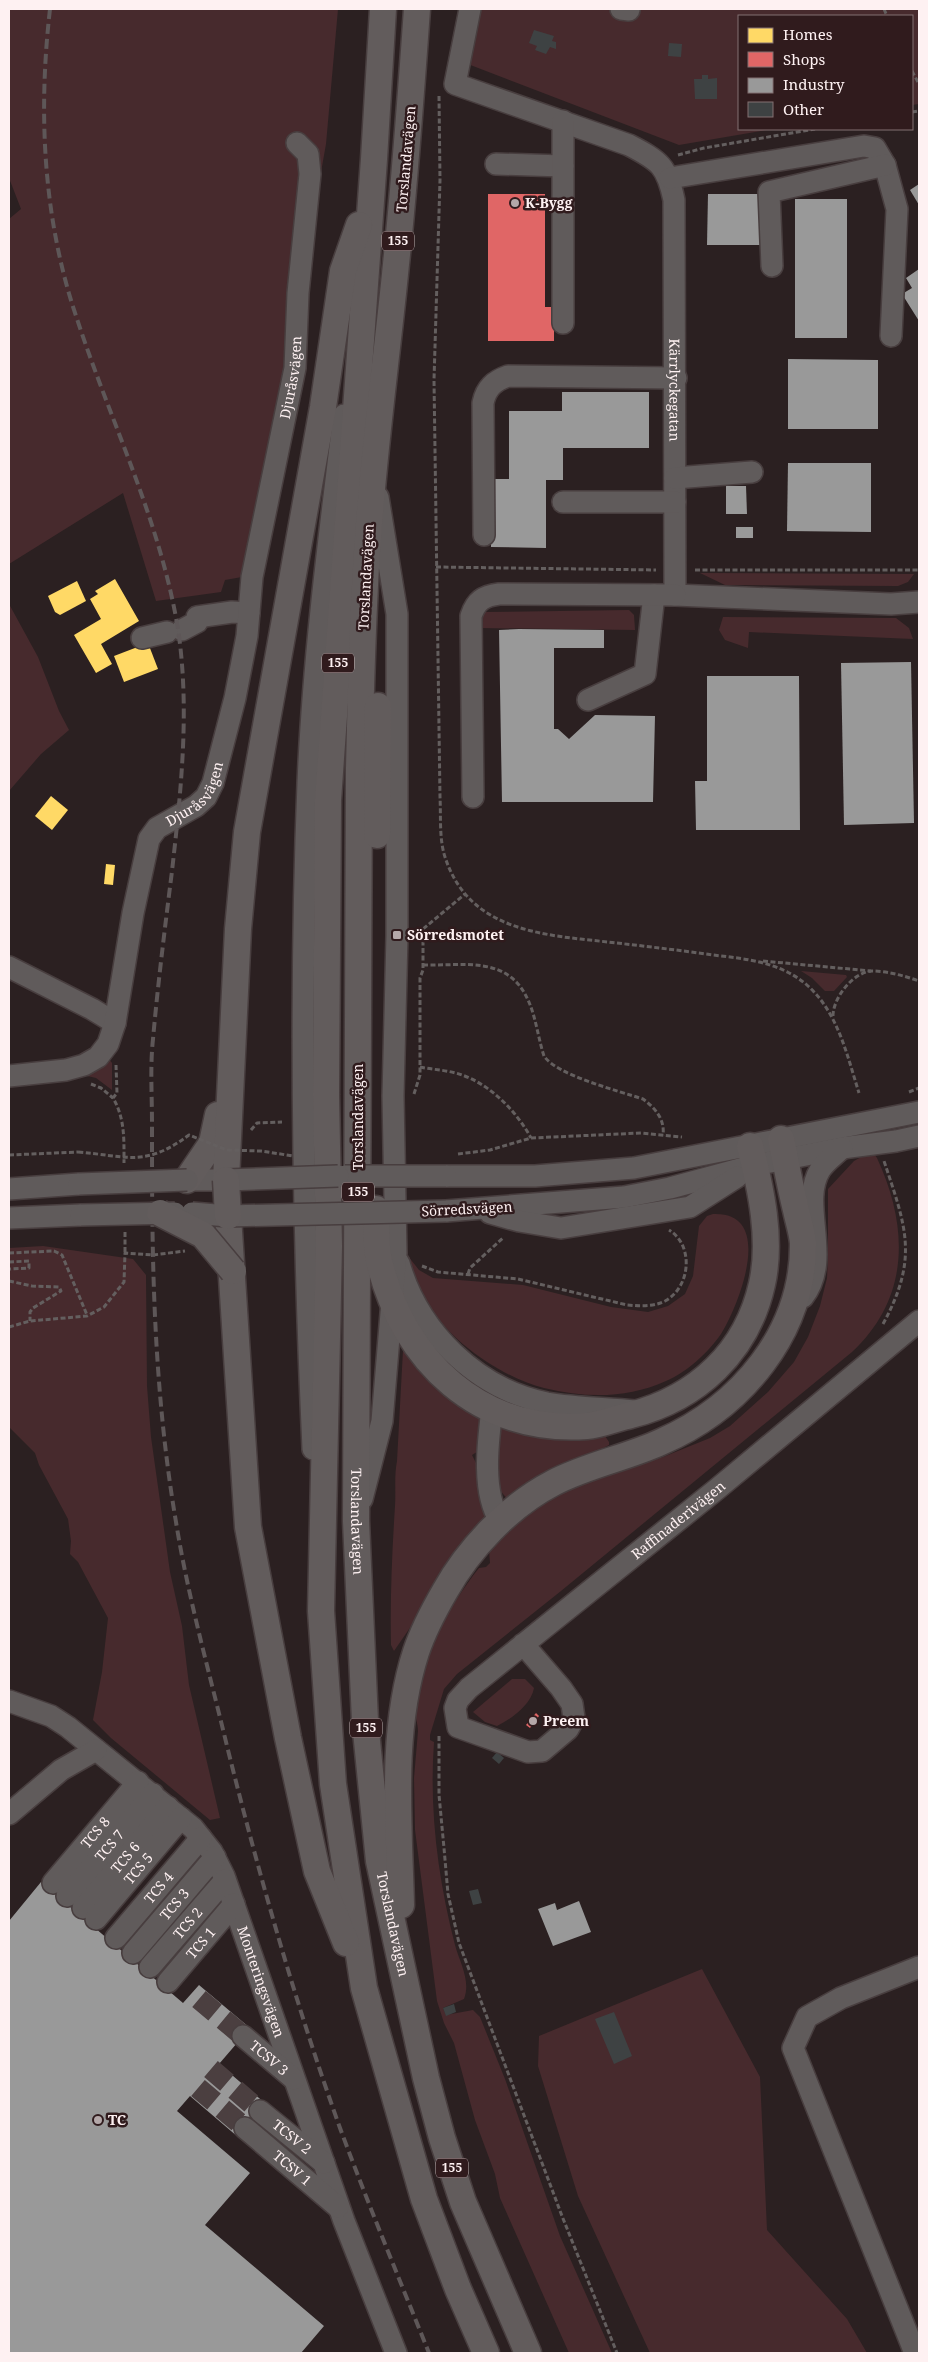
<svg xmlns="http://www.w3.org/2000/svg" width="928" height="2362" font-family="'Noto Serif',serif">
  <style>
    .green { fill: #472a2d }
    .homes { fill: #ffd966 }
    .shops { fill: #e06666 }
    .industry { fill: #999 }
    .building { fill: #3e4243 }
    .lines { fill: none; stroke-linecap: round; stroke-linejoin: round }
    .minor-tunnel { stroke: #4b3f40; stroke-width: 21; stroke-dasharray: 21 11; stroke-linecap: butt }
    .minor-casing { stroke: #483e3f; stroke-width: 24 }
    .major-casing { stroke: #483e3f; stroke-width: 29 }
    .path { stroke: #645f5f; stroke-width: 3; stroke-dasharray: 5 2.5; stroke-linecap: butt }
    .minor { stroke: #605b5b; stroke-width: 21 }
    .major { stroke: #625c5c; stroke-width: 26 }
    .rail { stroke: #5e5758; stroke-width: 4; stroke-dasharray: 10 5; stroke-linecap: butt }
    .minor-bridge-casing { stroke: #483e3f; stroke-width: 24; stroke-linecap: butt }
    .major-bridge-casing { stroke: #483e3f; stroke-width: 29; stroke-linecap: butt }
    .path-bridge { stroke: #645f5f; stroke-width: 3; stroke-dasharray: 5 2.5; stroke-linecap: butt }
    .minor-bridge { stroke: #605b5b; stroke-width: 21 }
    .major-bridge { stroke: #625c5c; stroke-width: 26 }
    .poi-dot { fill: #b4a8a9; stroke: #301b1d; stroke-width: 2 }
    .labels { text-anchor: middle; stroke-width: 5; stroke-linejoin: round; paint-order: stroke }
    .shield { fill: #301b1d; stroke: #c0b1b2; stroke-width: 1 }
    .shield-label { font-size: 12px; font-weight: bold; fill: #fef1f2 }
    .street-label { font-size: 14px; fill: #fef1f2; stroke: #301b1d }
    .poi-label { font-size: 14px; font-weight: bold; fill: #fef1f2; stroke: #301b1d; text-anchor: start }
  </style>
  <rect width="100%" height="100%" fill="#2b2021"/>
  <g class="green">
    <path d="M10,9H338L326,144L318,189L303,360L264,573L225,580L221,592L156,601L123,493L9,564V219L21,209L9,178Z"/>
    <path d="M476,9H919V104L912,105V16H739V129H772L679,145L460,61Z"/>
    <path d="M700,573L914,574L908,582L898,586L725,585Z"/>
    <path d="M9,604L38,657L59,711L69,730L41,754L9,791Z"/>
    <path d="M629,610L634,615L635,630L480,628L483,612Z"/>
    <path d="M723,617L896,618L909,628L913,639L749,632L748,648L725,640L719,630Z"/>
    <path d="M801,971L846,975L847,977L834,991H825L812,978Z"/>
    <path d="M109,1059L112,1063V1090L96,1078L83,1075Z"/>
    <path d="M868,1153L874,1154L877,1158C909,1227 910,1298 852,1352L561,1591L457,1674L444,1689L430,1735V1740L434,1742C429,1810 438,1879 455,1945C460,1963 471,1981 464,1999L443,2008L446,2015L473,2010L480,2017L505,2079L560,2236L612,2353H569L500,2198L495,2174L475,2120L454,2043L444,2023L437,2001L415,1830L414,1778L418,1731C418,1723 414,1714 415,1708C422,1657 447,1608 479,1568L486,1567L490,1563L489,1549L536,1507L568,1489L663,1457L710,1438L730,1426L768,1392L794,1362L808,1337L820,1306L827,1278L828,1257V1189L854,1161Z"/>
    <path d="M713,1214C777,1211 738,1307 721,1334C708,1353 687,1372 666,1381C626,1399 586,1398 544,1388C503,1378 451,1342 429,1306C420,1292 415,1276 408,1261V1256L419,1270L433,1278L523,1285L611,1307L648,1312L668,1306L685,1294L693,1276L699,1226L707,1216Z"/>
    <path d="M43,1246L133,1259L146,1275L147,1386L151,1437L170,1572L182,1626L189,1685L220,1818L210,1820L111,1738L93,1720L102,1672L108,1618L78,1562L70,1554L71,1541L68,1519L39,1465L35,1453L9,1427V1248Z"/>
    <path d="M403,1350C425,1378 450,1396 480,1415L482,1425L480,1450L472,1455L481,1473L485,1497V1519L394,1651L391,1645C390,1599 392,1553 395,1506C396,1491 394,1476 397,1461Z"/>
    <path d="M498,1425L551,1438L574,1439L605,1436L609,1442V1445L508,1500L499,1489Z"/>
    <path d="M512,1679H525L534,1688C531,1705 511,1719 497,1726L485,1722L473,1712Z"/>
    <path d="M702,1969L760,2077L767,2230L847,2319L867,2353H650L578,2196L538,2066L539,2036Z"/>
  </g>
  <g class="homes">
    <path d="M115,579L139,621L101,644L112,664L96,673L74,635L101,619L90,599L98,594L95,591Z"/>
    <path d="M77,581L86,601L60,615L55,612L48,596Z"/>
    <path d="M148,643L158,669L124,682L114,656Z"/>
    <path d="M51,796L68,810L52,830L35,816Z"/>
    <path d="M106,864L115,865L113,885L104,884Z"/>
  </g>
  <g class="shops">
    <path d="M488,194H545V307H554V341H488Z"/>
    <path d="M536,1713L539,1716L530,1728L526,1725Z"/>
  </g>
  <g class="industry">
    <path d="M919,184V205L910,190Z"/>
    <path d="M708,194H761V245H707Z"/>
    <rect x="795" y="199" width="52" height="139"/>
    <path d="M919,269V321L902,294L912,288L906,278Z"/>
    <path d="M788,359L878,360V429H788Z"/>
    <path d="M562,392H649V448H563V480H546V548L491,547V479H509V411H562Z"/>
    <path d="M788,463H871V532L787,531Z"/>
    <path d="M726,486H746L747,514H726Z"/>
    <rect x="736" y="527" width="17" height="11"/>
    <path d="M519,629L604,630V648H554V729H558L569,739L595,715L655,716L653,802H502L499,630Z"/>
    <path d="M911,662L914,823L844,825L841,663Z"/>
    <path d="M707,676H799L800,830H696L695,781H707Z"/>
    <path d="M41,1882L183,2003L199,1985L250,2028L219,2064L266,2104L238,2137L190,2096L177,2111L250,2173L205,2225L324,2326L301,2353H9V1921Z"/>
    <path d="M579,1901L591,1932L553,1946L538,1909L555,1903L557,1910Z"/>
  </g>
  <g class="building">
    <path d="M534,30L554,36L552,41L556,42V49L550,47L546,54L535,50L537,46L529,43Z"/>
    <path d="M669,43L682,44L681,57L668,56Z"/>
    <path d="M702,75H708V79L717,78V99H695L694,79H702Z"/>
    <path d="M497,1752L504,1758L499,1764L492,1758Z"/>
    <path d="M478,1889L482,1903L473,1905L469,1891Z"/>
    <path d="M454,2004L456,2012L446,2016L443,2008Z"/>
    <path d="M614,2012L632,2056L614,2064L595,2019Z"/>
  </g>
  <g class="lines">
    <g class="minor-tunnel">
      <path d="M199,1999L243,2036"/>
      <path d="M211,2069L260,2111"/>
      <path d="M198,2088L245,2128"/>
    </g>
    <g class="minor-casing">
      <g id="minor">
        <path id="s1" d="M470,9L455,84L629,145C660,161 667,166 674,200L675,595L891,604L919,602"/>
        <path d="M621,9L629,10"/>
        <path d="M496,164L563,166"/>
        <path d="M670,178L864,146L875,148L885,165L897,209L891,336"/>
        <path d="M772,266L769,192L885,165"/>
        <path d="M563,323V121"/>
        <path d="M675,478L752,472"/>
        <path d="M563,502H675"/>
        <path d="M484,535L483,403C486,388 494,381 508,376L676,378"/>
        <path d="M182,630L197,622V617L232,612L249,613"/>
        <path d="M142,638L167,632"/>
        <path d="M588,700L645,674L654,595"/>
        <path d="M473,797L471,616C476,601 483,596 499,594L675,595"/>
        <path d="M9,967L92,1009L115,1023"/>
        <path id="s2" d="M9,1076L66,1070L84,1065L98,1057L108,1044L115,1023L133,913L149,839L157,828L196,806L206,797L213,783L235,698L247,636L252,577L295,368L298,293L310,174L308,154L297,143"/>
        <path d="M446,1176H535L634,1168L919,1112"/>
        <path d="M187,1180H226"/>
        <path d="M9,1189L79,1184"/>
        <path d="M446,1211L624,1197L670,1188L755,1165L842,1148L896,1141L919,1136"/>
        <path d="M490,1213L519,1221L561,1228L690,1207L737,1177"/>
        <path d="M9,1218L81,1215"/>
        <path d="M399,1263C418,1331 476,1389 547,1403C576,1408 606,1408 635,1411"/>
        <path d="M803,1297C833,1259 799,1204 820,1170C825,1162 835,1155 842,1148"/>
        <path d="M492,1409C488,1441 481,1494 501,1522"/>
        <path d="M313,1449C303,1227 299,1005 308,783C313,660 329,537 344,415"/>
        <path d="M362,1499L382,1421L396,1253L393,1096L397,935V614L378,497"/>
        <path id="s3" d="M523,1644L561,1688L572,1704L574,1718L568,1729L542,1751L528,1752L458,1727L455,1708L458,1700L469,1688L717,1489L919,1321"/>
        <path id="s4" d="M9,1701L51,1716L68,1727L193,1828L212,1852L224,1876L344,2221L396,2353"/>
        <path d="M9,1814L61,1770L96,1750"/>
        <path id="s5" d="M53,1883L138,1782"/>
        <path id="s6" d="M67,1896L153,1794"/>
        <path id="s7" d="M83,1908L168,1807"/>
        <path id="s8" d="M96,1919L181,1818"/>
        <path id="s9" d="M116,1938L201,1838"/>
        <path id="s10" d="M133,1953L215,1857"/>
        <path id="s11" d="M150,1967L225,1880"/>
        <path id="s12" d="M168,1982L234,1904"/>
        <path id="s13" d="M243,2036L294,2079"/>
        <path id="s14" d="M260,2111L324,2163"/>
        <path id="s15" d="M245,2128L338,2207"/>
        <path d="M915,2353L793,2048L807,2017L841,1998L919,1967"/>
      </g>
    </g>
    <g class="major-casing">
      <g id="major">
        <path d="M383,9L374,159L328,800L326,1095L329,1246L321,1611L333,1784L364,1988L424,2199L458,2289L486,2353"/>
        <path id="s16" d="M417,9C411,94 405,179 396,264C387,356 374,447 368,538C362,615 361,691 359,768L356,1521L365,1721L379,1861L426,2078L442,2138L463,2202L528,2353"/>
        <path d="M377,835L378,706"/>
        <path d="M187,1180L212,1143L218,1115"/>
        <path d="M226,1180L238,929L247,832L323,407L343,271L359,225"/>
        <path d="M376,1209C377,1226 375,1244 379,1261C403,1361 480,1434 587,1426C601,1425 617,1418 631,1415C697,1398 747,1352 762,1284C772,1240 761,1189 750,1146"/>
        <path d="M228,1216L248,1527L288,1738L317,1871L346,1943"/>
        <path d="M401,1905C399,1822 390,1732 416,1652C423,1631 434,1610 445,1591C469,1548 509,1506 553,1483C587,1465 626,1458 661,1442C741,1407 804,1333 803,1243C802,1232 798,1220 796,1210C790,1186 786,1163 781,1139"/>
      </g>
    </g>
    <g class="path">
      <path d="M884,9L887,16"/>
      <path d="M912,71L919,84"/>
      <path d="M439,96L440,180L434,380L440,797C441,816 439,839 445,857C469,931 542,935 608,942C643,946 678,950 713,955C747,959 781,962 808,986C838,1013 847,1055 859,1093"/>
      <path d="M912,112L919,111"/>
      <path d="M678,155L704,148L815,129"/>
      <path d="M436,567L656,570"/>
      <path d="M695,570H919"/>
      <path d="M416,931L423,929L465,894"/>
      <path d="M763,961L871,971"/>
      <path d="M423,965C464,966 508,955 528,1000C536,1017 538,1038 544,1056C556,1075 619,1091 643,1099C655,1108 665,1119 663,1135"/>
      <path d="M833,1016C833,998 853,972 872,971C887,971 905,976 919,981"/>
      <path d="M116,1065L117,1093L113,1098C125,1118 124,1140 124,1163"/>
      <path d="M420,1067C434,1070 449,1070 462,1075C491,1085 517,1112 531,1138"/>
      <path d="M91,1084L101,1088L113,1098"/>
      <path d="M909,1092L919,1088"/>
      <path d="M414,1094L420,1075V978L423,970V929"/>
      <path d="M251,1130L257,1123L282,1122"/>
      <path d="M458,1154L490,1150L531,1138L641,1133L682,1137"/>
      <path d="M9,1155L78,1152"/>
      <path d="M125,1232V1253"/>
      <path d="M9,1253L54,1251L62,1255L87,1315"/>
      <path d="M9,1262L29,1261V1268L9,1269"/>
      <path d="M422,1266L438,1272L518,1279L627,1305C641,1306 653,1307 665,1301C691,1287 694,1245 669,1230"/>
      <path d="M468,1274L470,1268L504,1237"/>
      <path d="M9,1281L32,1286L59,1287L61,1291L33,1308L30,1312V1321"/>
      <path d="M883,1324C919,1258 906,1227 884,1161"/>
      <path d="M9,1327L30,1321L87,1316L104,1307L124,1282L125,1253L153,1255L185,1251"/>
      <path d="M439,1736V1795L444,1848L448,1894L459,1943L562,2216L617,2353"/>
    </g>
    <use href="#minor" class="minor"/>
    <use href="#major" class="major"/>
    <path class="rail" d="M50,9C38,113 43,219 77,319C111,423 160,520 178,629C190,709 181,791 172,871C165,927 158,983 153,1039C150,1067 152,1095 152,1123C152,1168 152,1212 153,1257C155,1345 161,1434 176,1522C188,1597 209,1671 227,1746C259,1875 295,2002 340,2128C368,2204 399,2278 429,2353"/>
    <g class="minor-bridge-casing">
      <g id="minor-bridge">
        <path d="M345,1176H446"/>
        <path d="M226,1180L338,1176"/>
        <path d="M79,1184L187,1180"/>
        <path d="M192,1213L228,1216L446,1211"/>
        <path d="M81,1215L175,1213"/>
      </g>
    </g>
    <g class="major-bridge-casing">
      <g id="major-bridge">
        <path d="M226,1180L228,1216"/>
        <path d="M160,1213L203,1235L233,1271"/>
      </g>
    </g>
    <path class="path-bridge" d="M78,1152C128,1156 144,1168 189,1135L227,1150L261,1151L293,1156"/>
    <use href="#minor-bridge" class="minor-bridge"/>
    <use href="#major-bridge" class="major-bridge"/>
  </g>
  <g class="poi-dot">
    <circle cx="515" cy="203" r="5"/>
    <rect x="392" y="930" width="10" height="10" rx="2.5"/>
    <circle cx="533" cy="1721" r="5"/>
    <circle cx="98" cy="2120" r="5"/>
  </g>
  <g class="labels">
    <g class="shield">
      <rect x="382" y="231.5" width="32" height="19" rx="4"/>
      <rect x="322" y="653.5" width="32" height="19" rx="4"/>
      <rect x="342" y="1182.5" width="32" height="19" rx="4"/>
      <rect x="350" y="1718.5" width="32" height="19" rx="4"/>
      <rect x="436" y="2158.5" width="32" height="19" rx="4"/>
    </g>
    <g class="shield-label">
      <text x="398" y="245">155</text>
      <text x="338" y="667">155</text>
      <text x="358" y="1196">155</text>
      <text x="366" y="1732">155</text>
      <text x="452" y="2172">155</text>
    </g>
    <g class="street-label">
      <text transform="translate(406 159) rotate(-85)" y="5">Torslandavägen</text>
      <text dy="5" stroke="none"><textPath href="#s2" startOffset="819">Djuråsvägen</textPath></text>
      <text dy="5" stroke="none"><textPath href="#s1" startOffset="526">Kärrlyckegatan</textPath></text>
      <text transform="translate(366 577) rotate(-87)" y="5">Torslandavägen</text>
      <text dy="5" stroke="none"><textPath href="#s2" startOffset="385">Djuråsvägen</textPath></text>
      <text transform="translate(358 1117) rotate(-90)" y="5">Torslandavägen</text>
      <text transform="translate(467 1209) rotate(-3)" y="5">Sörredsvägen</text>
      <text dy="5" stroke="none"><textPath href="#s3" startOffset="539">Raffinaderivägen</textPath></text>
      <text dy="5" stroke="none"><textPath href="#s16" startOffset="1515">Torslandavägen</textPath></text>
      <text dy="5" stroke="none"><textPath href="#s5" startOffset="66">TCS 8</textPath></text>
      <text dy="5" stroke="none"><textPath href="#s6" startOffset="66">TCS 7</textPath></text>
      <text dy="5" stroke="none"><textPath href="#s7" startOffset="66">TCS 6</textPath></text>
      <text dy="5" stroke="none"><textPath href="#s8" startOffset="66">TCS 5</textPath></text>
      <text dy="5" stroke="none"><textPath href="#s9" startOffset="66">TCS 4</textPath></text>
      <text dy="5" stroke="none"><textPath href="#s10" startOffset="64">TCS 3</textPath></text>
      <text dy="5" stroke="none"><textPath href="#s11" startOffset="58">TCS 2</textPath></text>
      <text dy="5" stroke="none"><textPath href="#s16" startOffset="1920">Torslandavägen</textPath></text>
      <text dy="5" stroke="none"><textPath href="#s12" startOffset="51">TCS 1</textPath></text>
      <text dy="5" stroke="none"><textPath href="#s4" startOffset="395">Monteringsvägen</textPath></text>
      <text dy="5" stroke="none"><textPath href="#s13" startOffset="34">TCSV 3</textPath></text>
      <text dy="5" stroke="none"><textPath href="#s14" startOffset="41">TCSV 2</textPath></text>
      <text dy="5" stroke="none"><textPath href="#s15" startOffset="62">TCSV 1</textPath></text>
    </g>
    <g class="poi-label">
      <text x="525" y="208">K-Bygg</text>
      <text x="407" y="940">Sörredsmotet</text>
      <text x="543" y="1726">Preem</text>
      <text x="108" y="2125">TC</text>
    </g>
  </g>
  <rect width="928" height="2362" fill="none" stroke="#fef1f2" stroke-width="20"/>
  <rect x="738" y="15" width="175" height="115" fill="#301b1d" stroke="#827172"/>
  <rect x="748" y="28" width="25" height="15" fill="#ffd966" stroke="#827172"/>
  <text x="783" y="40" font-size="15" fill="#fef1f2">Homes</text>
  <rect x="748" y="52" width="25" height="15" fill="#e06666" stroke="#827172"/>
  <text x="783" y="65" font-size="15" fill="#fef1f2">Shops</text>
  <rect x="748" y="78" width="25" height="15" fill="#999999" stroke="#827172"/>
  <text x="783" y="90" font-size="15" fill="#fef1f2">Industry</text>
  <rect x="748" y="102" width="25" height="15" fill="#3e4243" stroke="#827172"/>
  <text x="783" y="115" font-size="15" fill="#fef1f2">Other</text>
</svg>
